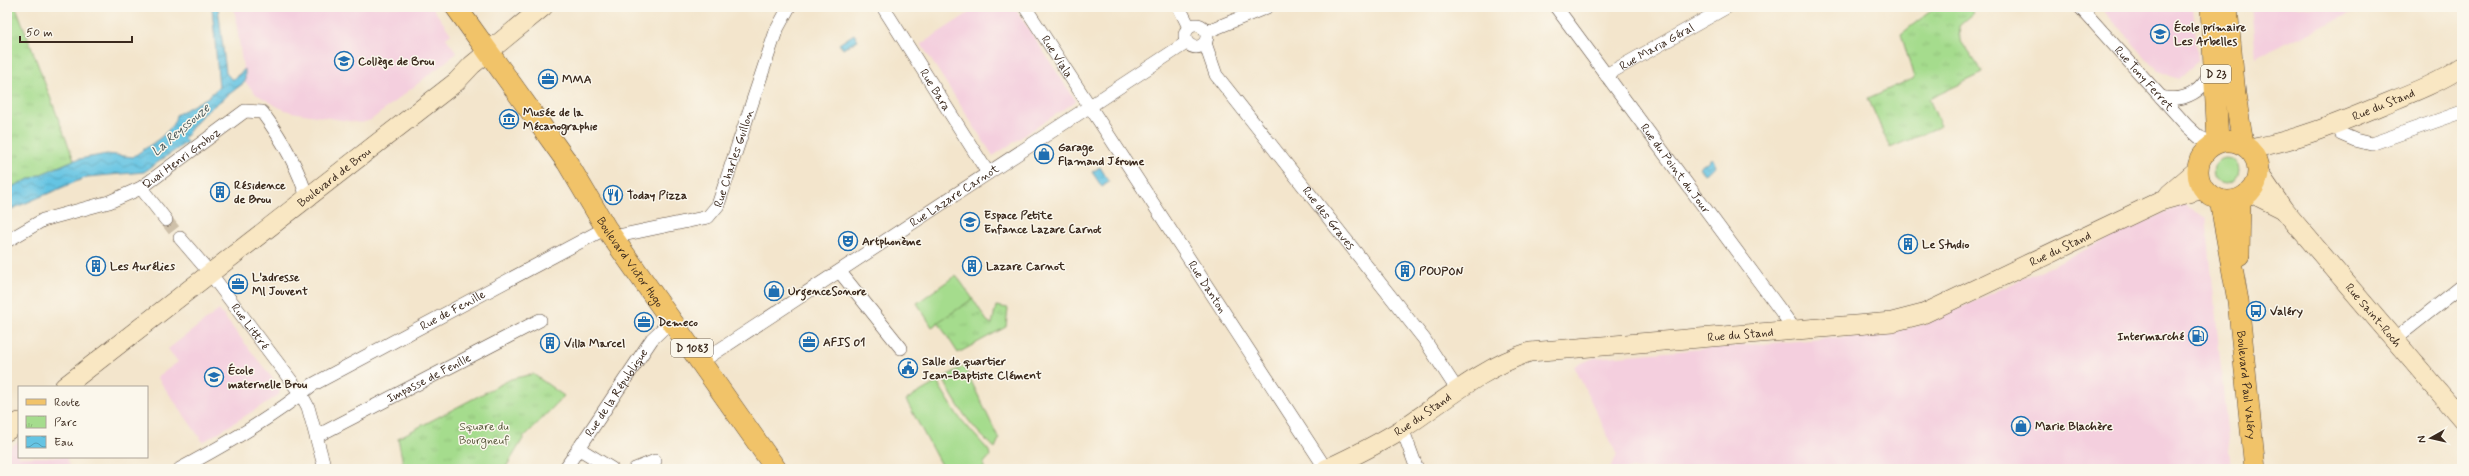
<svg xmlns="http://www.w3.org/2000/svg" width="2469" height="476" font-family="Mynerve,sans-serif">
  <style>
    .built { fill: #f4cfde }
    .green { fill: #a5dc8d; stroke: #708356 }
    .park { fill: url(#park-tufts); stroke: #708356 }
    .water { fill: url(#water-waves); stroke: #507780 }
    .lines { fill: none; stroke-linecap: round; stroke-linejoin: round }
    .street-tunnel { stroke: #cec0a9; stroke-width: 13; stroke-dasharray: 13 6; stroke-linecap: butt }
    .street-casing { stroke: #574638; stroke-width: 14 }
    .secondary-casing { stroke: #574638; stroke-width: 20 }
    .primary-casing { stroke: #574638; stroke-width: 22 }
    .street { stroke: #fff; stroke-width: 13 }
    .secondary { stroke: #f9e7c3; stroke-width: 19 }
    .primary { stroke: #f1c369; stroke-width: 21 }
    .labels { text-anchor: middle; stroke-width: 3; stroke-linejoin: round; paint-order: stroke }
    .shield { fill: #fbf7ec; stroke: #75685c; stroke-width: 1 }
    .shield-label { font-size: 11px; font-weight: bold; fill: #3b2a1e }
    .poi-label { font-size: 12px; font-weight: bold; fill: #3b2a1e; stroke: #fbf7ec; text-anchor: start }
    .street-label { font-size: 12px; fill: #3b2a1e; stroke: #fbf7ec }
    .park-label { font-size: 12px; fill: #56563a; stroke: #fbf7ec }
    .water-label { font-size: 13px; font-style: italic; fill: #485859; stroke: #fbf7ec }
  </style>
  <defs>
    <pattern id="park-tufts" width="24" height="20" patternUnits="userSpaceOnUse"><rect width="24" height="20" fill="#a5dc8d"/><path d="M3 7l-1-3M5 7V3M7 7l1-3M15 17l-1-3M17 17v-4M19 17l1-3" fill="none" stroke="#8fbd79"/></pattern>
    <pattern id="water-waves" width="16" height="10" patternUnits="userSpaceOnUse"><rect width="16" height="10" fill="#65c4e3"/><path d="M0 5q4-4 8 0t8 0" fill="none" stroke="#549fb7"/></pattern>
  </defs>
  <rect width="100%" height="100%" fill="#fbf7ec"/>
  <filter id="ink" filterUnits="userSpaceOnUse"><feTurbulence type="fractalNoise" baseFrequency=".025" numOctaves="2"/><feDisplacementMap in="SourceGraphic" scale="8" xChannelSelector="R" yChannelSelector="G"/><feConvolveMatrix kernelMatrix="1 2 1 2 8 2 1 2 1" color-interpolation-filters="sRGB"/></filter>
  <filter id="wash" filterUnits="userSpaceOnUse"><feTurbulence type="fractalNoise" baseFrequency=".012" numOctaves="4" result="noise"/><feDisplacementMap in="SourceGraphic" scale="16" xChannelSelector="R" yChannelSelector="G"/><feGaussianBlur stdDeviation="0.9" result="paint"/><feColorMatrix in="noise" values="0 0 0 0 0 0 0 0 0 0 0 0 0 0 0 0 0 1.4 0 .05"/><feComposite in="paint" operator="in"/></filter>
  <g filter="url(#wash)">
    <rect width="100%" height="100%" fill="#f3e5cc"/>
    <g class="built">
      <path d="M234,7H432L451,34L446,38L457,53L371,120L361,123L291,112L280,108L256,94L245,82Z"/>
      <path d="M978,7H1014L1076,101L993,156L921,44Z"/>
      <path d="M2100,7H2193L2198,61L2178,79L2158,71Z"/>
      <path d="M2251,7H2364L2256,57Z"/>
      <path d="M2183,204L2206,217L2231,469H1610L1617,455L1574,366L1594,358L1882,334L1926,324Z"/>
      <path d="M219,310L280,388L279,395L203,442L157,377L178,362L168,349Z"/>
      <path d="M19,441V457H66L71,469H7V450Z"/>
    </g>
    <g class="green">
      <circle cx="2226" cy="171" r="13"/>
      <path d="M956,275L973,299L932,327L917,303Z"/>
      <path d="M964,366L999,439L995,448C973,430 955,404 943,378Z"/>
      <path d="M937,382L958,416L989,451L990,456L984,463V469H943L906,400Z"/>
    </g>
    <g class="park">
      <path d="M7,7H16L74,160L7,189Z"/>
      <path d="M1936,7H1969L1974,13L1959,26L1960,40L1983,73L1929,99L1941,126L1890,148L1868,98L1914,78L1901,34Z"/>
      <path d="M973,299L987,321L992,324L996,306L1008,308L1006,327L958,353L938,322Z"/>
      <path d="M533,374L564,396L524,437L505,469H404L398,438L511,379Z"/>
    </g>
    <g class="water">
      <path d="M212,7H218L226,73L232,80L245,69V82L202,115L184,138L187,142L144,172L87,177L7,211V189L9,188L74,160L107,154L133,157C146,147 174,133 176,115L208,97L219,87Z"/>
      <path d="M854,34L858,40L843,49L839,44Z"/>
      <path d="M1712,158L1716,166L1704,174L1699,168Z"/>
      <path d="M1100,167L1109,182L1102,187L1092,172Z"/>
    </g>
  </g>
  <g filter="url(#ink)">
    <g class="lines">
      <path class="street-tunnel" d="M166,220L180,238"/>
      <g class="street-casing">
        <g id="street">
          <path id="s1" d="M883,7L988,173"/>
          <path id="s2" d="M1025,7L1326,469"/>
          <path d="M1179,7L1189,27"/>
          <path id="s3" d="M1556,7L1795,330"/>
          <path id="s4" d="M2080,7L2187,126L2199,137L2214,144"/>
          <circle cx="1196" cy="36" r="11"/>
          <path d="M1206,32L1267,7"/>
          <path id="s5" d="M1205,43L1216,75L1424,339L1458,391"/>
          <path id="s6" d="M1606,75L1727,7"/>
          <path d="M2161,97C2184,103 2206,91 2211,67"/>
          <path d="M2337,123L2341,134L2355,140L2371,144L2462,112"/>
          <path d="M141,188L166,220"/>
          <path id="s7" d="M613,237L708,217L718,205L776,31L789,7"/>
          <path id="s8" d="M180,238L210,273L301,394L308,407L325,469"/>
          <path id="s9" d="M7,241L43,220L109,202L141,188L245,111L262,112C282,139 298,166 307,198"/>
          <path d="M840,272L901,348"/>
          <path d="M2395,339L2462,286"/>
          <path id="s10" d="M701,362L1186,43"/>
          <path d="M1402,428L1417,469"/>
          <path id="s11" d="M317,436L540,320"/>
          <path d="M578,448L612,469"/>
          <path id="s12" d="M180,469C226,444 272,418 312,385L606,228"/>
          <path id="s13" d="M565,469L652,339L672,320"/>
          <path d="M635,469L655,461"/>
        </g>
      </g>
      <g class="secondary-casing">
        <g id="secondary">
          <path id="s14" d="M2249,149C2295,141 2339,123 2382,105C2409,94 2438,83 2462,67"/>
          <path id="s15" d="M2258,172L2284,210L2462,419"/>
          <path d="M2249,192L2283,209"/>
          <path d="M2169,194L2198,169"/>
          <path id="s16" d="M64,387L456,82L472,65L543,7"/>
          <path d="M7,431L19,422"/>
          <path id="s17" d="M1326,469C1352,457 1378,444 1402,429C1443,402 1483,367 1530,352L1892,322L1923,314L2160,201L2203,189"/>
        </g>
      </g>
      <g class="primary-casing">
        <g id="primary">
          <path id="s18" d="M456,7L567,162L606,228L776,469"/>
          <path d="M2211,7L2218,142"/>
          <path d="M2227,7L2235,95L2243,144"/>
          <circle cx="2228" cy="171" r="30"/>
          <path id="s19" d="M2220,200L2238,301L2255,469"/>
          <path d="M2239,255L2240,199"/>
        </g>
      </g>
      <use href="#street" class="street"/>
      <use href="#secondary" class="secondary"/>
      <use href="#primary" class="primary"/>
    </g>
  </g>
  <defs>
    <g id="school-ring" transform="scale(1)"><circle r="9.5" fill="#fbf7ec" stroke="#1f6fb2" stroke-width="1.5"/><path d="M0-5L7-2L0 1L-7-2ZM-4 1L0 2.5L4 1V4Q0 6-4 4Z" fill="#1f6fb2"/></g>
    <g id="office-ring" transform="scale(1)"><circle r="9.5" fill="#fbf7ec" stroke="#1f6fb2" stroke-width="1.5"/><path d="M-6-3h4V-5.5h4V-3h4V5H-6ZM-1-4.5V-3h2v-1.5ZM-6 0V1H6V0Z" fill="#1f6fb2"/></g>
    <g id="museum-ring" transform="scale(1)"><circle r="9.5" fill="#fbf7ec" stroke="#1f6fb2" stroke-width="1.5"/><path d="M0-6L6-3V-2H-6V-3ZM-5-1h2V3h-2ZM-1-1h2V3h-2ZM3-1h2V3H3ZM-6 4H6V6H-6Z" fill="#1f6fb2"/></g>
    <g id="shop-ring" transform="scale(1)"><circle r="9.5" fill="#fbf7ec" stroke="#1f6fb2" stroke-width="1.5"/><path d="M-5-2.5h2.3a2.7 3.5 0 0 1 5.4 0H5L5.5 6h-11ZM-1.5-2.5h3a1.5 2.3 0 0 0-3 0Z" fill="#1f6fb2"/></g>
    <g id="building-ring" transform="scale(1)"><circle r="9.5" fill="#fbf7ec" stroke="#1f6fb2" stroke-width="1.5"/><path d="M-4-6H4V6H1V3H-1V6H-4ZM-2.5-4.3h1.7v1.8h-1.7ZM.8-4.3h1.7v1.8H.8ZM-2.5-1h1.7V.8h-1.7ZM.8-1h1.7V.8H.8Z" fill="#1f6fb2"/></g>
    <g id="restaurant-ring" transform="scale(1)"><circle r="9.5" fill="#fbf7ec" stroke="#1f6fb2" stroke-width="1.5"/><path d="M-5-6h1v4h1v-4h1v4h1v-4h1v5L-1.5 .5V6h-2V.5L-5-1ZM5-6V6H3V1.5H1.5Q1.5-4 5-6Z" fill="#1f6fb2"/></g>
    <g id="theatre-ring" transform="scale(1)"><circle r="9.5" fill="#fbf7ec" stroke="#1f6fb2" stroke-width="1.5"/><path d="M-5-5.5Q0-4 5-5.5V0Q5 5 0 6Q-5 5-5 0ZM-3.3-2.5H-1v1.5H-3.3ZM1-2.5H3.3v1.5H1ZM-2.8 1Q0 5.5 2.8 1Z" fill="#1f6fb2"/></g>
    <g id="bus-ring" transform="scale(1)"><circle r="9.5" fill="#fbf7ec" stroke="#1f6fb2" stroke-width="1.5"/><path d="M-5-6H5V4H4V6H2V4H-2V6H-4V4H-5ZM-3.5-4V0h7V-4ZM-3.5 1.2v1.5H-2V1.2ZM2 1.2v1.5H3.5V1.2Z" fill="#1f6fb2"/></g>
    <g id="fuel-ring" transform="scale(1)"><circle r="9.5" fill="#fbf7ec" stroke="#1f6fb2" stroke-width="1.5"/><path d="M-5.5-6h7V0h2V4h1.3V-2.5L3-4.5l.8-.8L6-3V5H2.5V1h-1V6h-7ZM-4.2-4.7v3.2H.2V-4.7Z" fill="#1f6fb2"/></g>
    <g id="civic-ring" transform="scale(1)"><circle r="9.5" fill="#fbf7ec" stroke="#1f6fb2" stroke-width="1.5"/><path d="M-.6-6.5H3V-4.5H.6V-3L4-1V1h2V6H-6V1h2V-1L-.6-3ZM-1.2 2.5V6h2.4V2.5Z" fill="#1f6fb2"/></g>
  </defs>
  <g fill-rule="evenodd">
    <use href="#school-ring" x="2160" y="34"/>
    <use href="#school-ring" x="344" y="61"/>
    <use href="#office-ring" x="548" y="79"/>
    <use href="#museum-ring" x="509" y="119"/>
    <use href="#shop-ring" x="1044" y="154"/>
    <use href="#building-ring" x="220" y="192"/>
    <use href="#restaurant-ring" x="613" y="195"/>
    <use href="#school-ring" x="970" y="222"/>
    <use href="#theatre-ring" x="848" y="241"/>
    <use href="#building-ring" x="1908" y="244"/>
    <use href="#building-ring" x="96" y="266"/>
    <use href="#building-ring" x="972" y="266"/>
    <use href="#building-ring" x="1405" y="271"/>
    <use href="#office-ring" x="238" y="284"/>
    <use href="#shop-ring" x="774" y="291"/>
    <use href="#bus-ring" x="2256" y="311"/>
    <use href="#office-ring" x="644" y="322"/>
    <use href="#fuel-ring" x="2198" y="336"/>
    <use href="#office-ring" x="809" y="342"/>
    <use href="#building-ring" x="550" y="343"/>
    <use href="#civic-ring" x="908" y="368"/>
    <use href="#school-ring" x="214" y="377"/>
    <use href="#shop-ring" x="2021" y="426"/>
  </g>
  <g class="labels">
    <g class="shield">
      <rect x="2201" y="65" width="30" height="18" rx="3"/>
      <rect x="671" y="339" width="42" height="18" rx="3"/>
    </g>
    <g class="shield-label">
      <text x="2216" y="78">D 23</text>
      <text x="692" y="352">D 1083</text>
    </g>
    <g class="poi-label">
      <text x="2174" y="31">École primaire<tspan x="2174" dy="14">Les Arbelles</tspan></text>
      <text x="358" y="65">Collège de Brou</text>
      <text x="562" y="83">MMA</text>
      <text x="523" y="116">Musée de la<tspan x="523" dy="14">Mécanographie</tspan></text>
      <text x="1058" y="151">Garage<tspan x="1058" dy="14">Flamand Jérome</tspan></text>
      <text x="234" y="189">Résidence<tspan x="234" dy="14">de Brou</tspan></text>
      <text x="627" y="199">Today Pizza</text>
      <text x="984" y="219">Espace Petite<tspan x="984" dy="14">Enfance Lazare Carnot</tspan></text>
      <text x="862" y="245">Artphonème</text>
      <text x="1922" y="248">Le Studio</text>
      <text x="110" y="270">Les Aurélies</text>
      <text x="986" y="270">Lazare Carnot</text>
      <text x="1419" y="275">POUPON</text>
      <text x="252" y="281">L'adresse<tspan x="252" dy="14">Ml Jouvent</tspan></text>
      <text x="788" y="295">UrgenceSonore</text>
      <text x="2270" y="315">Valéry</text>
      <text x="658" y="326">Demeco</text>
      <text x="2184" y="340" text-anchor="end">Intermarché</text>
      <text x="823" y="346">AFIS 01</text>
      <text x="564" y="347">Villa Marcel</text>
      <text x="922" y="365">Salle de quartier<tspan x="922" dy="14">Jean-Baptiste Clément</tspan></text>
      <text x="228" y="374">École<tspan x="228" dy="14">maternelle Brou</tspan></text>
      <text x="2035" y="430">Marie Blachère</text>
    </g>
    <g class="street-label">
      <text dy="4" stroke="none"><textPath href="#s6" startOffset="58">Rue Maria Géral</textPath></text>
      <text dy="4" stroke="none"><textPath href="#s2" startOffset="59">Rue Viala</textPath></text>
      <text dy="4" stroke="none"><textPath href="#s4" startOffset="96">Rue Tony Ferret</textPath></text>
      <text dy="4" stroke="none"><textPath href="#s1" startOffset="98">Rue Bara</textPath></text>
      <text dy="4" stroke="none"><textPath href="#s14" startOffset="142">Rue du Stand</textPath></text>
      <text dy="4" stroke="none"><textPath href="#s9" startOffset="195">Quai Henri Groboz</textPath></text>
      <text dy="4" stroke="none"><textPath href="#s7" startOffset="162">Rue Charles Guillon</textPath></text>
      <text dy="4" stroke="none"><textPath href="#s3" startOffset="201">Rue du Point du Jour</textPath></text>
      <text dy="4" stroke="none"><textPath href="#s16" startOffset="342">Boulevard de Brou</textPath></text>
      <text dy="4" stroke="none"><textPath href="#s10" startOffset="303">Rue Lazare Carnot</textPath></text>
      <text dy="4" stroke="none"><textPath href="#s5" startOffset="216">Rue des Graves</textPath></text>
      <text dy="4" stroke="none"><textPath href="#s17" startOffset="783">Rue du Stand</textPath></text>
      <text dy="4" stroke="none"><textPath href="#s18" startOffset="309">Boulevard Victor Hugo</textPath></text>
      <text dy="4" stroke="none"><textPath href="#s2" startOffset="334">Rue Danton</textPath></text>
      <text dy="4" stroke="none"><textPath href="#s12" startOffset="316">Rue de Fenille</textPath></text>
      <text dy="4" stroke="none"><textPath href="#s15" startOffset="184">Rue Saint-Roch</textPath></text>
      <text dy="4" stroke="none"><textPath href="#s8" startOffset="113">Rue Littré</textPath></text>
      <text dy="4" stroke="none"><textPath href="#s17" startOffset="447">Rue du Stand</textPath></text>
      <text dy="4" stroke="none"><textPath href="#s11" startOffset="126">Impasse de Fenille</textPath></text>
      <text dy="4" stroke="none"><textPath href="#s19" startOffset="187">Boulevard Paul Valéry</textPath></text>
      <text dy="4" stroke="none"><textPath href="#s13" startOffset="92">Rue de la République</textPath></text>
      <text dy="4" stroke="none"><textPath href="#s17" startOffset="111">Rue du Stand</textPath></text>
    </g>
    <g class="park-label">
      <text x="484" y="430">Square du<tspan x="484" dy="14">Bourgneuf</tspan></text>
    </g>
    <g class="water-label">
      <text transform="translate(180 129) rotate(-41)" y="5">La Reyssouze</text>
    </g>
  </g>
  <rect width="2469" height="476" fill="none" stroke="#fbf7ec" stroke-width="24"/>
  <rect x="18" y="386" width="130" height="72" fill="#fbf7ec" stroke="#aea59a"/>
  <rect x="26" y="399" width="20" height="6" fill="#f1c369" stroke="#aea59a"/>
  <text x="54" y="406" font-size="12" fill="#3b2a1e">Route</text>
  <rect x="26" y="416" width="20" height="12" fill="url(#park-tufts)" stroke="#aea59a"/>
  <text x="54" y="426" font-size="12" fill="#3b2a1e">Parc</text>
  <rect x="26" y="436" width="20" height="12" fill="url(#water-waves)" stroke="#aea59a"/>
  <text x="54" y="446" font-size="12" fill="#3b2a1e">Eau</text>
  <g transform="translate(2431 438) rotate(262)" stroke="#fbf7ec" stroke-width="3" paint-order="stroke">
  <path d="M0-3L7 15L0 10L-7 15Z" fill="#3b2a1e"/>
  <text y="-6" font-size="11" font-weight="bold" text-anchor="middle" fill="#3b2a1e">N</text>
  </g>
  <path d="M20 36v6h112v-6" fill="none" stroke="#3b2a1e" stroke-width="2"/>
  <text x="26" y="36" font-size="12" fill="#3b2a1e" stroke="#fbf7ec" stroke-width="3" paint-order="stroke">50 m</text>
</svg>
